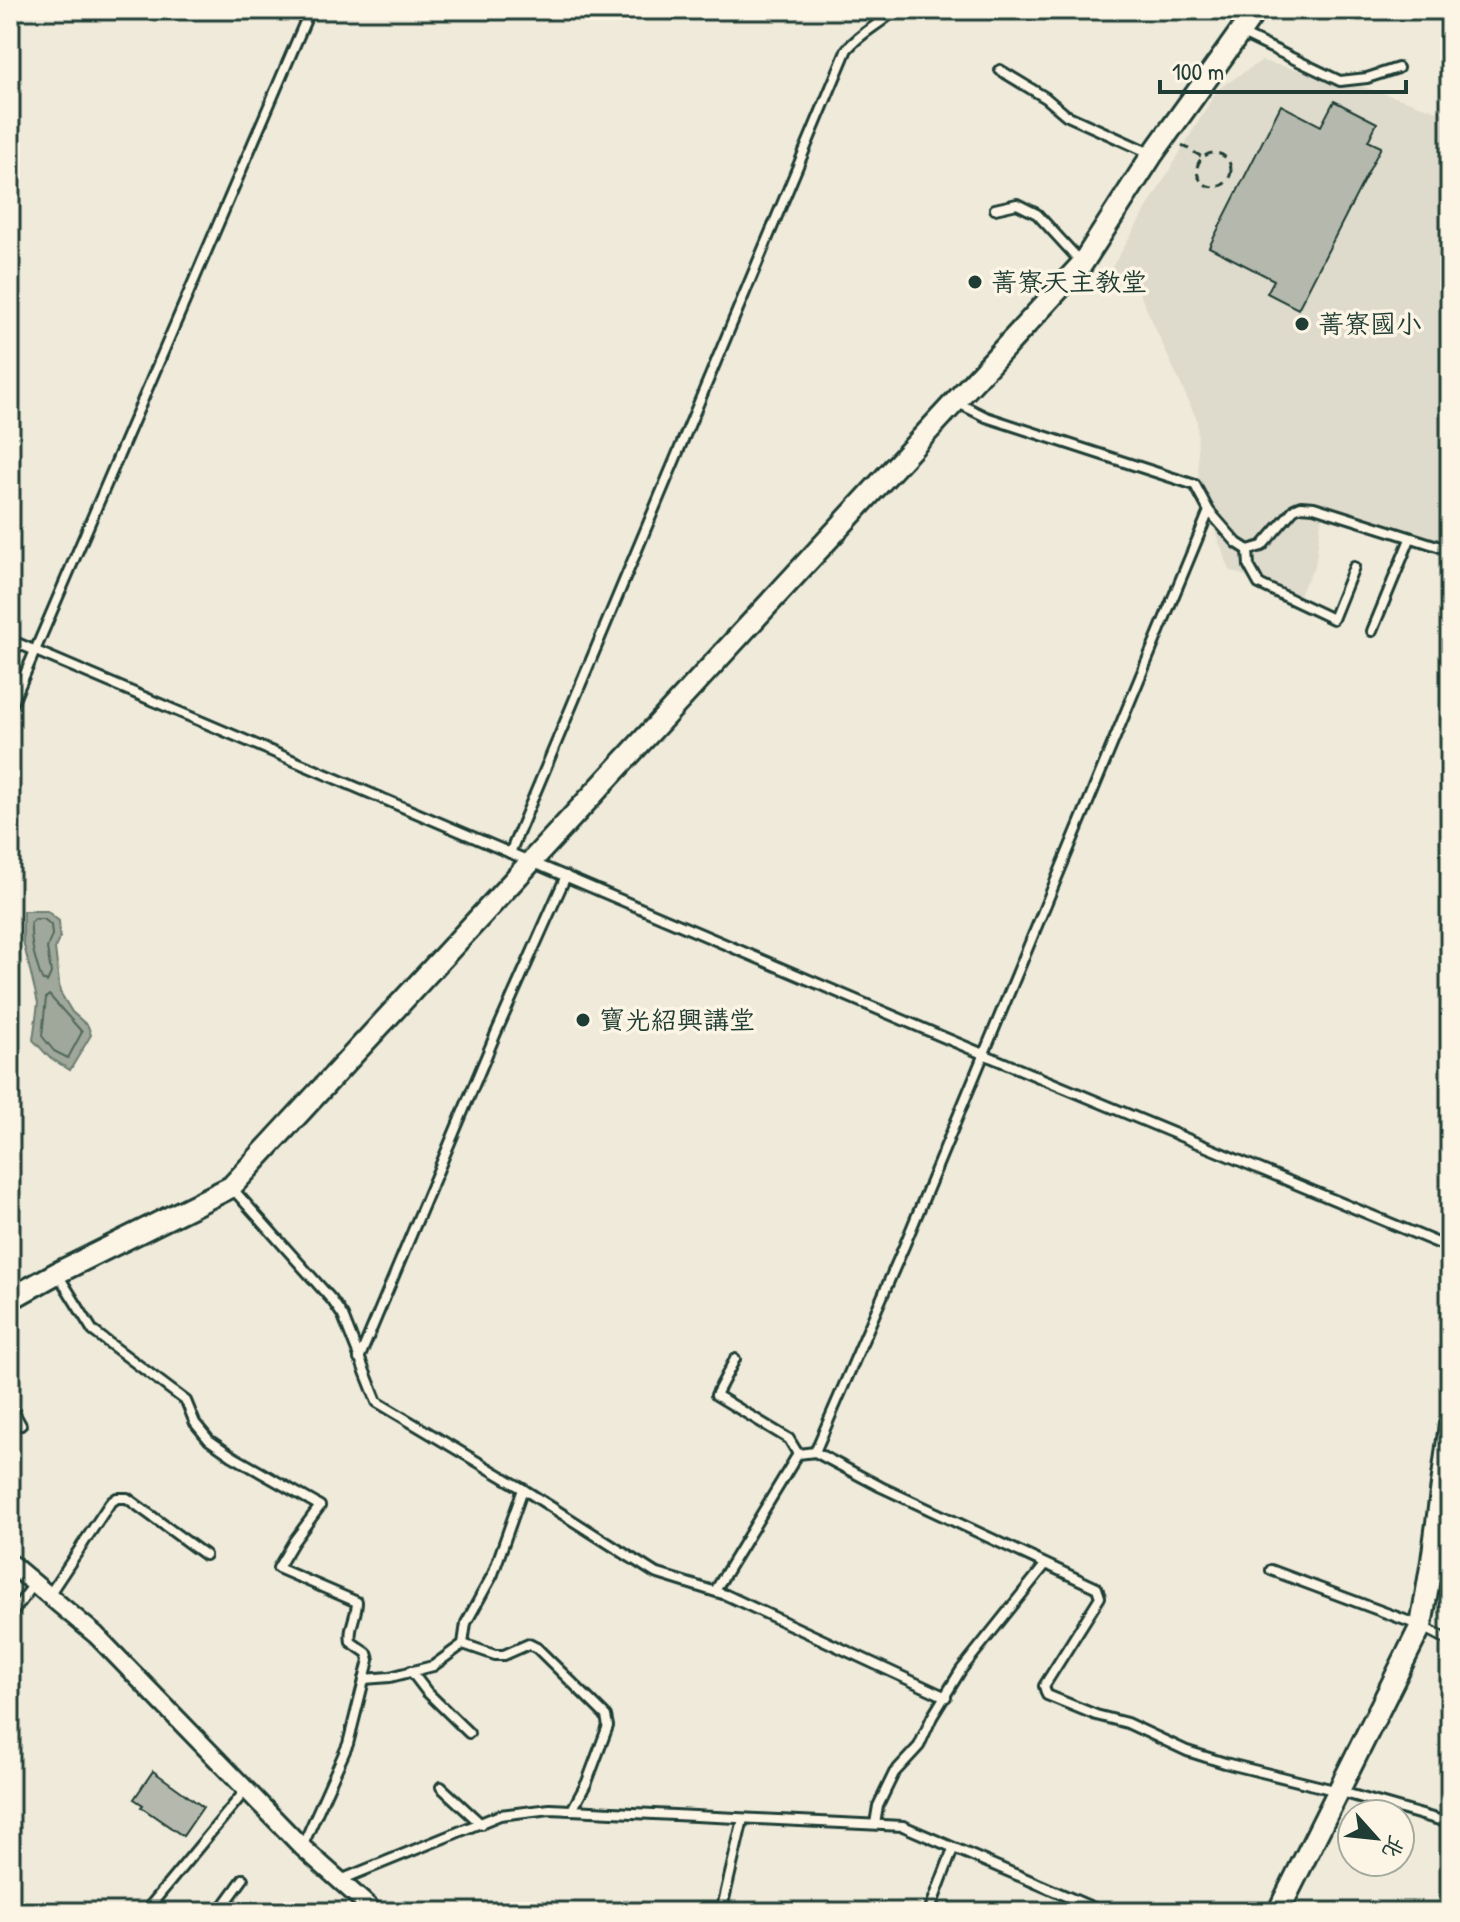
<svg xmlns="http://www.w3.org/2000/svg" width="1460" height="1922" font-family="'Patrick Hand','LXGW WenKai TC',sans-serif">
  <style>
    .built { fill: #dedbcc }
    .water { fill: #9fa89a; stroke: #6c7d71; stroke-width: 2 }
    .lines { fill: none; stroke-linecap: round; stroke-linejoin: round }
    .shore { stroke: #52685d; stroke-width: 2 }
    .building { fill: #b5b9ad; stroke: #1f3d34; stroke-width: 2 }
    .service-casing { stroke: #1f3d34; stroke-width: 14 }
    .minor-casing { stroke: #1f3d34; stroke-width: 22 }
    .tertiary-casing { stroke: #1f3d34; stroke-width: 26 }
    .path { stroke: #1f3d34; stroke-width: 3; stroke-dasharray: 8 6; stroke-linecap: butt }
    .service { stroke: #fcf5e5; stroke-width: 8 }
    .minor { stroke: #fcf5e5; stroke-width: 16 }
    .tertiary { stroke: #fcf5e5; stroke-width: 20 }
    .poi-dot { fill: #1f3d34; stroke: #fcf5e5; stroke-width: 3 }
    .labels { text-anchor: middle; stroke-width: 7; stroke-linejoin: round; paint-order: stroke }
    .poi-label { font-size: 26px; fill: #1f3d34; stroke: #fcf5e5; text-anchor: start }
  </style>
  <rect width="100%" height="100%" fill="#efeada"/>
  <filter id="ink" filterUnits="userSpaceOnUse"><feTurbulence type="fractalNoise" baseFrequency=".0125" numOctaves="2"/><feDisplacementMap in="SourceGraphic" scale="16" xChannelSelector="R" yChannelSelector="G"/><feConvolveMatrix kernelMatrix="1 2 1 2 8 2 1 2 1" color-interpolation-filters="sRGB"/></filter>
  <g filter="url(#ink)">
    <path class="built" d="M1261,61L1345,81L1450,115V554L1398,539L1351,516L1322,514L1315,566L1297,598L1230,570L1199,490L1197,420L1138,290L1108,274L1217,90Z"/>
    <path class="water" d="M23,911H47L59,921L60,937L55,948L60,992L72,1012L88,1026L91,1035L70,1070L49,1057L33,1040L38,1003L23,941Z"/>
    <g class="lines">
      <g class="shore">
        <path d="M35,919H44L51,925L52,935L47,948L51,973L47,982L42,980C35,960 30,943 31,922Z"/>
        <path d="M49,995L82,1032L68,1058L54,1051L42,1036L46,998Z"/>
      </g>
    </g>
    <g class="building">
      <path d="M1334,101L1377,123L1368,141L1381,147L1298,309L1267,293L1274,280L1209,247L1281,105L1321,126Z"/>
      <path d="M153,1771L203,1807L183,1836L141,1807L143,1805L134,1799Z"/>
    </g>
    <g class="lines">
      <g class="service-casing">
        <g id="service">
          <path d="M1240,33L1340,81L1367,78L1398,68"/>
          <path d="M1000,70L1046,98L1066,115L1152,154"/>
          <path d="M995,209L1017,204L1037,214L1082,263"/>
          <path d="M1209,511L1237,543L1248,550L1262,546L1294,509L1301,506L1314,507L1450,550"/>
          <path d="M1248,550L1249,566L1259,584L1333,619L1354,567"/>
          <path d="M1372,631L1410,539"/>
          <path d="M10,640L983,1054L1450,1248"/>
          <path d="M10,709L310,10"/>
          <path d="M510,853L847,49C864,30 878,26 895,10"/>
          <path d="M232,1188L332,1300L343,1316L377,1402L523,1489L655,1573L726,1595L946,1697"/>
          <path d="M57,1273L93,1331L186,1401L195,1423L209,1440L232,1456L320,1506L294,1541L278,1568L357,1602C357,1616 348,1628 351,1642L367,1653L369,1660L348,1744L302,1847"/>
          <path d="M359,1359L496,1033L566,876"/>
          <path d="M735,1359L716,1395L789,1439L798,1454"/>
          <path d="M10,1405L21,1425"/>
          <path d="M815,1452L905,1244L1209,511L1195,485L986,417L956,402"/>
          <path d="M1271,1570L1421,1626L1450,1641"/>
          <path d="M715,1591L798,1454L815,1452L881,1487L1097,1588L1100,1597L1044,1686L1047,1695L1096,1715L1127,1723L1187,1751L1225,1763L1338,1791L1450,1823"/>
          <path d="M49,1595L110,1503L117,1498H127L205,1555"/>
          <path d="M10,1616L35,1583"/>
          <path d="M463,1644L495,1655H504L529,1644L537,1648L606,1716L608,1726L587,1782L572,1810"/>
          <path d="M411,1671L427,1692L469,1733"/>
          <path d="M364,1679L390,1677L433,1666L463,1644L466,1623L493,1574L523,1489"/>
          <path d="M441,1787L481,1824"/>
          <path d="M875,1824L878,1806L894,1773L919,1746L932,1717L961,1670L1045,1565"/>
          <path d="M338,1881L500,1815L550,1809L903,1826L1103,1912"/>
          <path d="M145,1912L245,1791"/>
          <path d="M219,1912L243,1879"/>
          <path d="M289,1912L290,1909"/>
          <path d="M721,1912L743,1819"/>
          <path d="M929,1912L953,1849"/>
        </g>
      </g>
      <g class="minor-casing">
        <path id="minor" d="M10,1563L96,1635L302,1847L375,1912"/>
      </g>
      <g class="tertiary-casing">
        <g id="tertiary">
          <path d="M10,1299L57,1273L231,1187L1082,264L1152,155L1256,10"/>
          <path d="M1278,1912L1421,1626L1432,1561L1450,1424"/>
        </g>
      </g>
      <g class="path">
        <path d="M1182,145L1202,157"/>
        <circle cx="1214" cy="170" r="17"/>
      </g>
      <use href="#service" class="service"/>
      <use href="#minor" class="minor"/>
      <use href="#tertiary" class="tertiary"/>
    </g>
  </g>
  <g class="poi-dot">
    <circle cx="975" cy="282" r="8"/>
    <circle cx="1302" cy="324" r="8"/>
    <circle cx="583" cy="1020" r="8"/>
  </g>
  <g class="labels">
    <g class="poi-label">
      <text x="991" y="291">菁寮天主教堂</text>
      <text x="1318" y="333">菁寮國小</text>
      <text x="599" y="1029">寶光紹興講堂</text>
    </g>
  </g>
  <rect width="1460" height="1922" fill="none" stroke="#fcf5e5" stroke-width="40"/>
  <rect x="20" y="20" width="1420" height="1882" fill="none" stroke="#1f3d34" stroke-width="3" filter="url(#ink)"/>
  <g transform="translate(1376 1838) rotate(117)"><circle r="38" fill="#fcf5e5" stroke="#a4ab9e" stroke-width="2"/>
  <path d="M0-6L14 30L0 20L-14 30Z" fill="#1f3d34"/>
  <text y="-12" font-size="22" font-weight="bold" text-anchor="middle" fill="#1f3d34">北</text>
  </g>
  <path d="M1160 80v12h246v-12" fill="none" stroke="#1f3d34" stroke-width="4"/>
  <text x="1172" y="80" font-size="24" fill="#1f3d34" stroke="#fcf5e5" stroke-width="6" paint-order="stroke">100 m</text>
</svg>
